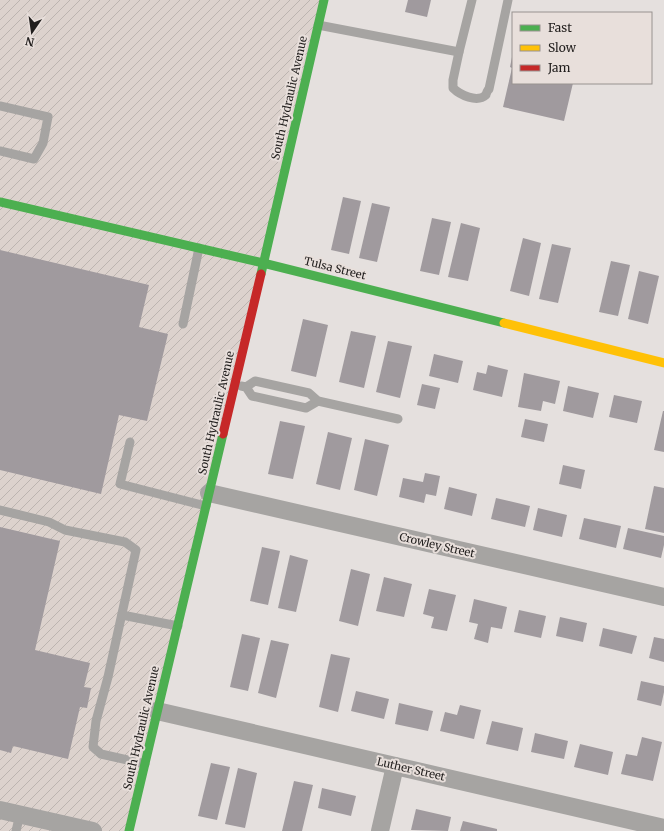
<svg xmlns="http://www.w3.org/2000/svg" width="664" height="831" font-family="Merriweather,serif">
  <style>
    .industrial { fill: url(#industrial-furrows) }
    .building { fill: #a09a9e }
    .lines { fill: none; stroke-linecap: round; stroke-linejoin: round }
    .lane { stroke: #a6a4a2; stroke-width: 9 }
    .street { stroke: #a6a4a2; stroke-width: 18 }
    .fast { stroke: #4caf50; stroke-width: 9 }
    .slow { stroke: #ffc107; stroke-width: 9 }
    .jam { stroke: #c62828; stroke-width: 9 }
    .labels { text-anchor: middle; stroke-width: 4; stroke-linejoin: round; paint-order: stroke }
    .street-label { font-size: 11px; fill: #211e1d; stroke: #e8dfdb }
  </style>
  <defs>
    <pattern id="industrial-furrows" width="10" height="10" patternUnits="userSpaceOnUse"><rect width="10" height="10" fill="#dcd2cd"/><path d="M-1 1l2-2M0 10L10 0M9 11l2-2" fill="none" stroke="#bcb4b0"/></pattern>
  </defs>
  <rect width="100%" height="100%" fill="#e5e0de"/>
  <path class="industrial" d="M0,0H323L132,831H0Z"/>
  <g class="building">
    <path d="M408,0H431L427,17L405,12Z"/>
    <path d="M512,57L513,83H573L564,121L503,107L512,68L510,67Z"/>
    <path d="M343,197L361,201L349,254L331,250Z"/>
    <path d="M372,203L390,207L377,262L359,258Z"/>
    <path d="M432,218L451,222L439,275L420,271Z"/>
    <path d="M461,223L480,228L468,281L448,277Z"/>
    <path d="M523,238L541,243L529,296L510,291Z"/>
    <path d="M552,244L571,248L558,303L539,299Z"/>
    <path d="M0,250L149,285L139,327L168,334L147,421L119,415L101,494L0,470Z"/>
    <path d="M611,261L630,265L618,316L599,312Z"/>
    <path d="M639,271L659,276L648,324L628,319Z"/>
    <path d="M303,319L328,325L316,377L291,371Z"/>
    <path d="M351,331L376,336L364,388L339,382Z"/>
    <path d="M388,341L412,346L400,398L376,392Z"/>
    <path d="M434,354L463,361L458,383L429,376Z"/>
    <path d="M488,365L508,370L502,397L473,390L477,372L486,374Z"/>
    <path d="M524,373L560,381L555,404L543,401L541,411L518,407Z"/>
    <path d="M422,384L440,388L435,409L417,405Z"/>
    <path d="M568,386L599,393L593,418L563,411Z"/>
    <path d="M614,395L642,401L637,423L609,417Z"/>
    <path d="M663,411H664V452L654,450Z"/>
    <path d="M525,419L548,424L544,442L521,437Z"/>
    <path d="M280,421L305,426L293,479L268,474Z"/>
    <path d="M328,432L352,438L340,490L316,484Z"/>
    <path d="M365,439L389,445L377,496L354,490Z"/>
    <path d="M563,465L585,470L581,489L559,484Z"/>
    <path d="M425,473L440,476L436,496L426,494L424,503L399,497L403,478L423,482Z"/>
    <path d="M654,486L664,488V533L645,529Z"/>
    <path d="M449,487L477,494L472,516L444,509Z"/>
    <path d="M496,498L530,506L525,527L491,519Z"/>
    <path d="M538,508L567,515L562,537L533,530Z"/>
    <path d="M584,518L621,526L616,548L579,539Z"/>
    <path d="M0,527L60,541L35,650L90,663L84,687L91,688L87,708L80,707L68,759L13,746L11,753L0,750Z"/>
    <path d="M628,528L664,536V545L661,558L623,549Z"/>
    <path d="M262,547L280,551L268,605L250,601Z"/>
    <path d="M290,555L308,560L296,612L278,608Z"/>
    <path d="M351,569L370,574L358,626L339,621Z"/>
    <path d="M384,577L412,584L404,617L376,611Z"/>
    <path d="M429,589L456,595L447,631L431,628L434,617L423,614Z"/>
    <path d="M474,599L507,607L502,629L491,627L488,643L474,639L478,624L469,622Z"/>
    <path d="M519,610L546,616L541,638L514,632Z"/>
    <path d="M560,617L587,623L583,642L556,636Z"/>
    <path d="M603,628L637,636L632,654L599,646Z"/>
    <path d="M242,634L260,638L248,691L230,687Z"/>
    <path d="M654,637L664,639V662L649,658Z"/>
    <path d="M271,640L289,644L276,698L258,693Z"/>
    <path d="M331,654L350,658L338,712L319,707Z"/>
    <path d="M641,681L664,686V692L661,706L637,700Z"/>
    <path d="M356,691L389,699L384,719L351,711Z"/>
    <path d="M399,703L433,711L428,731L395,724Z"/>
    <path d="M460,705L481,710L474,739L440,731L445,712L457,715Z"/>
    <path d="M492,721L523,728L518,751L486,744Z"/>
    <path d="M535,733L568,741L564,759L531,752Z"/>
    <path d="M642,737L662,742L653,781L621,774L626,754L637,756Z"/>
    <path d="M580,744L613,752L608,775L574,767Z"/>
    <path d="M211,763L230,767L217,820L198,816Z"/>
    <path d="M238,768L257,773L245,828L225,824Z"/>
    <path d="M294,781L313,785L302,831H282Z"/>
    <path d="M322,788L356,796L351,816L318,808Z"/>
    <path d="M416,809L451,817L448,831L411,830Z"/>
    <path d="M463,821L497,829V831H460Z"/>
  </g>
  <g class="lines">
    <g class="lane">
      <path d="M472,0L459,52L453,80V88C460,95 477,103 486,95C486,94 488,89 489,89L508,0"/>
      <path d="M318,25L459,52"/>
      <path d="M0,106L48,117L43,143L34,159L0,151"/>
      <path d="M183,324L199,248"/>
      <path d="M241,386L246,387L252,396L306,408L318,401"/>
      <path d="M246,387L255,381L309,393L318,401L398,419"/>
      <path d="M130,442L120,484L206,506"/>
      <path d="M0,510L49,522L65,530L125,542L136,550L108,677L96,721L93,747L101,754L145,764"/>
      <path d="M122,615L178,626"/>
      <path d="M16,831L20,814"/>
    </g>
    <g class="street">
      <path d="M209,493L664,597"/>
      <path d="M157,711L664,828"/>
      <path d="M0,810L93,831"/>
      <path d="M380,831L395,766"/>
    </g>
    <g class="fast">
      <path d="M0,202L263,263L504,323"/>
      <path d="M261,274L324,0"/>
      <path d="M129,831L223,434"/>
    </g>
    <path class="slow" d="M504,323L664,363"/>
    <path class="jam" d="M223,434L261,274"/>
  </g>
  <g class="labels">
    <g class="street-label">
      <text transform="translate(289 98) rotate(-77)" y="4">South Hydraulic Avenue</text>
      <text transform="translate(335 268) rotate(14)" y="4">Tulsa Street</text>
      <text transform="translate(216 413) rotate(-77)" y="4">South Hydraulic Avenue</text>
      <text transform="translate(437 545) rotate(13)" y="4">Crowley Street</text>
      <text transform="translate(141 728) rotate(-77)" y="4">South Hydraulic Avenue</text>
      <text transform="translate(411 769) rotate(13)" y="4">Luther Street</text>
    </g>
  </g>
  <rect x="512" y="12" width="140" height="72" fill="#e8dfdb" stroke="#98928f"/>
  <rect x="520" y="25" width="20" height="6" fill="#4caf50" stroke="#98928f"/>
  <text x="548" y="32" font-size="12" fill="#211e1d">Fast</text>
  <rect x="520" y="45" width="20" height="6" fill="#ffc107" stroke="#98928f"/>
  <text x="548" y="52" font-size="12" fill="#211e1d">Slow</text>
  <rect x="520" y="65" width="20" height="6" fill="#c62828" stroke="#98928f"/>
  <text x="548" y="72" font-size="12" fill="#211e1d">Jam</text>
  <g transform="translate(32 32) rotate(193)" stroke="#e8dfdb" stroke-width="3" paint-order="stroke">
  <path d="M0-3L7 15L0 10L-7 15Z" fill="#211e1d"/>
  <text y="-6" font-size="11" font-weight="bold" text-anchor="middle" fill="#211e1d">N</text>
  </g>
</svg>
